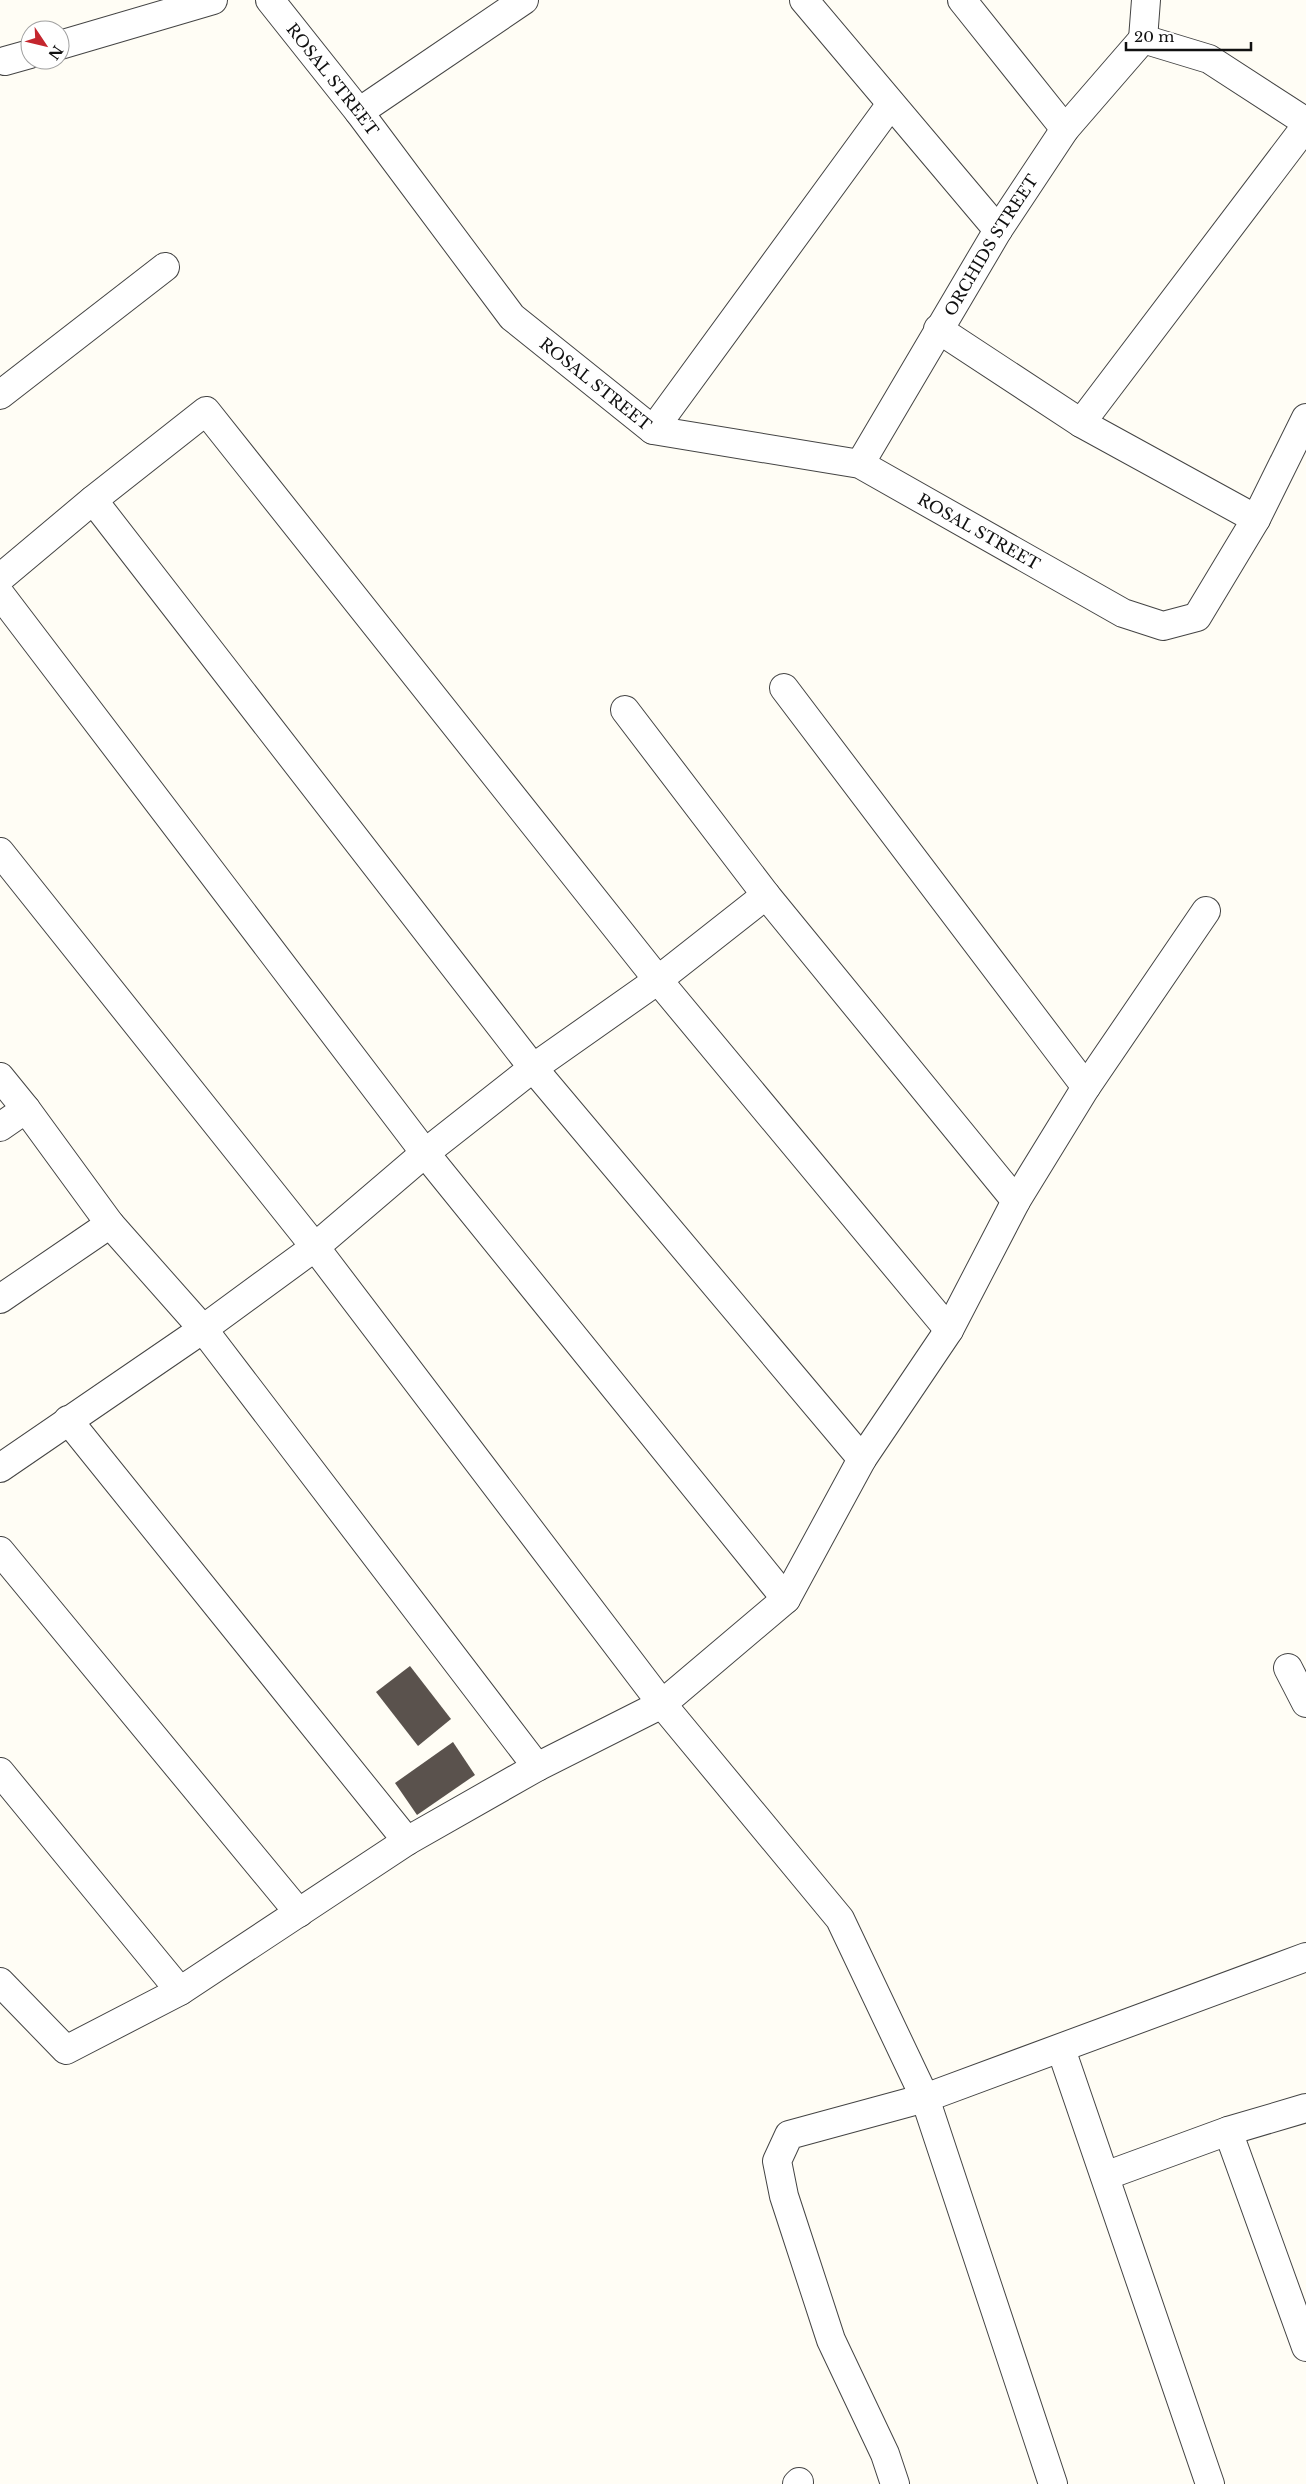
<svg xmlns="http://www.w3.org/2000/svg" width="1306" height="2484" font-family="'Libre Baskerville',serif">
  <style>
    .building { fill: #5a524d }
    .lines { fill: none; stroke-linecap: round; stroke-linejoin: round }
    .minor-casing { stroke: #444; stroke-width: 30 }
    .minor { stroke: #fff; stroke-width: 28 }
    .labels { text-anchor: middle; stroke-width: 5; stroke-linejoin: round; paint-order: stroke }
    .street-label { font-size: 16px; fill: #111; stroke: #fff }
  </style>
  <rect width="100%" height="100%" fill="#fffdf5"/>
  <g class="building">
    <path d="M410,1666L451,1719L418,1746L376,1692Z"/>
    <path d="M453,1742L475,1775L417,1815L395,1783Z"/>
  </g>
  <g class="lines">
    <g class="minor-casing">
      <g id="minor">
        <path id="s1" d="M270,0L359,112L512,317L653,430L860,464L1123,613L1163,626L1197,617L1256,519L1306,418"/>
        <path d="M804,0L998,230"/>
        <path d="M962,0L1065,129"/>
        <path d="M1143,39L1209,59L1306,122"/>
        <path d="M1143,39L1146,0"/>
        <path d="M60,45L213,0"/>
        <path d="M5,61L30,54"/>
        <path d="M359,112L524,0"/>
        <path d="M938,329L1081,423L1256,519"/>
        <path d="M0,395L165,267"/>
        <path d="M1081,423L1306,126"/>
        <path d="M653,430L891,104"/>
        <path id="s2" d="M860,464L998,230L1065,129L1143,39"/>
        <path d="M93,500L533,1068L862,1459"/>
        <path d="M0,578L93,500L206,411L658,980L949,1330"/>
        <path d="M0,594L425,1153L786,1599"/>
        <path d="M784,688L1086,1087"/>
        <path d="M625,710L766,895L1016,1201"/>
        <path d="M0,852L315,1247L662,1704L840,1919L925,2098L1053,2484"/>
        <path d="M0,1077L26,1109L110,1224L203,1329L537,1767"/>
        <path d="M0,1127L26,1109"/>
        <path d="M0,1299L110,1224"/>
        <path d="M68,1420L407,1841"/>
        <path d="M0,1468L203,1329L315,1247L425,1153L533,1068L658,980L766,895"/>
        <path d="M0,1551L299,1913"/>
        <path d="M1288,1668L1306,1703"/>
        <path d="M0,1772L180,1991"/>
        <path d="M0,1982L66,2050L180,1991L407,1841L537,1767L662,1704L786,1599L862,1459L949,1330L1016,1201L1086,1087L1206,911"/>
        <path d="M1061,2049L1210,2484"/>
        <path d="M1228,2131L1306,2347"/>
        <path d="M1105,2176L1228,2131L1306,2108"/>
        <path d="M797,2484L799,2482"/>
        <path d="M895,2484L885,2454L831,2340L784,2196L777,2161L789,2135L925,2098L1306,1957"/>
      </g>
    </g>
    <use href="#minor" class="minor"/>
  </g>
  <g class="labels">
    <g class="street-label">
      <text dy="6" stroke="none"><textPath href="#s1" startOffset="101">ROSAL STREET</textPath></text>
      <text dy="6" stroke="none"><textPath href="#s2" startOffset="255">ORCHIDS STREET</textPath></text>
      <text dy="6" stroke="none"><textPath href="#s1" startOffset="506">ROSAL STREET</textPath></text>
      <text dy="6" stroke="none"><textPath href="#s1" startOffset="926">ROSAL STREET</textPath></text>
    </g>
  </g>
  <g transform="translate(45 45) rotate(125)"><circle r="24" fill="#ffffff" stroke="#a0a0a0"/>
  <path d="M0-4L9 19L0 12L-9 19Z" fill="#c4262e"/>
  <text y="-8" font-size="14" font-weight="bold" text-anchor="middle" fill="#111111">N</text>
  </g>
  <path d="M1126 42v8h125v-8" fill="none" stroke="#111111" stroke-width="2.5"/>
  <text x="1134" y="42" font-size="15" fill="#111111" stroke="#ffffff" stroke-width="4" paint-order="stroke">20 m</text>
</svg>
